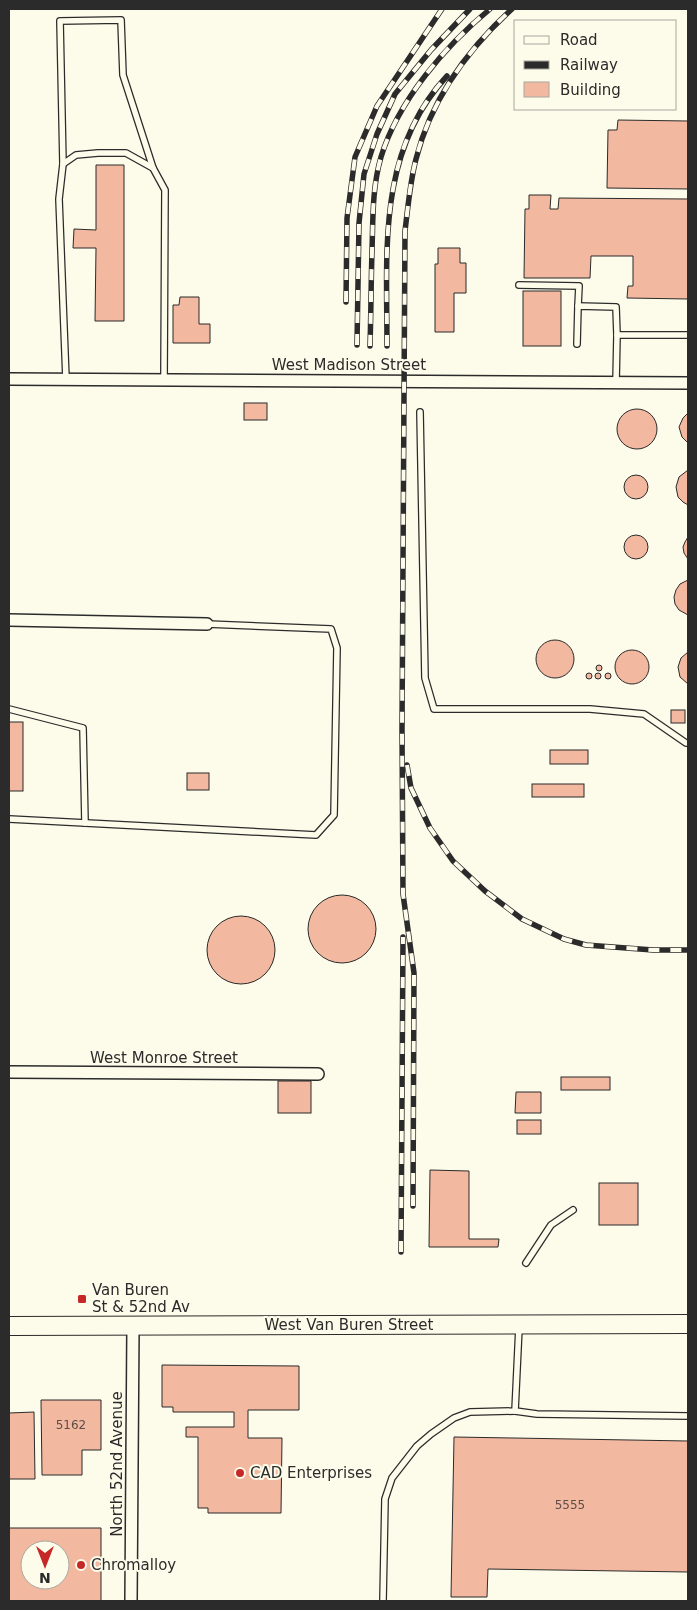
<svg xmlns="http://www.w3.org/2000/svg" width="697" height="1610" font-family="'DejaVu Sans',sans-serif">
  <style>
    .building { fill: #f2b8a0; stroke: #2b2b2b; fill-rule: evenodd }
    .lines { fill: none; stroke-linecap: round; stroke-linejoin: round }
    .service-casing { stroke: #2b2b2b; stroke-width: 8 }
    .minor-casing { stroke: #2b2b2b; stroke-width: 14 }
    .primary-casing { stroke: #2b2b2b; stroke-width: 20 }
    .service { stroke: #fdfbea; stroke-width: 5.5 }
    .minor { stroke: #fdfbea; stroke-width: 11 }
    .primary { stroke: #fdfbea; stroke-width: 18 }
    .rail-casing { stroke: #2b2b2b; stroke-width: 5.5 }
    .rail { stroke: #fdfbea; stroke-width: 4; stroke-dasharray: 11; stroke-linecap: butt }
    .poi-dot { fill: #c62828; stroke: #fdfbea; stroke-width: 2 }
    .labels { text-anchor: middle; stroke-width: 4; stroke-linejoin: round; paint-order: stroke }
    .number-label { font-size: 12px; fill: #5d4e48 }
    .street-label { font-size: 15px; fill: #2b2b2b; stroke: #fdfbea }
    .poi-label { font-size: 15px; fill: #2b2b2b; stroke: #fdfbea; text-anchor: start }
  </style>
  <rect width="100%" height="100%" fill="#fdfbea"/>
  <g class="building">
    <path d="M618,120L688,121V189L607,188L608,130H617Z"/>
    <path d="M96,165H124V321H95L96,248H73L74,229L96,230Z"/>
    <path d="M529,195H551L550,209H558L559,198L688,199V299L627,298L628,286H633V256H591L590,278H524L525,209H529Z"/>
    <path d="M438,248H460V263H466V293H454V332H435V264H438Z"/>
    <rect x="523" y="291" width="38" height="55"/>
    <path d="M180,297H199V324H210V343H173V305H179Z"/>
    <rect x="244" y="403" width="23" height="17"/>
    <circle cx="637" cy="429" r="20"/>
    <path d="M688,413V443L682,437L679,427L683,418Z"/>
    <path d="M688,470V505L683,502L678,497L676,487L679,477Z"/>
    <circle cx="636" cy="487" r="12"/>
    <circle cx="636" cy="547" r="12"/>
    <path d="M688,537V559L684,553L683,547L685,542Z"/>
    <path d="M688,580V615L679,610L675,604L674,597L676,590L680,584Z"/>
    <circle cx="555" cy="659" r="19"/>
    <circle cx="632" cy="667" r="17"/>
    <path d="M688,652V684L680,677L678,667L681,658Z"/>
    <circle cx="599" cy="668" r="3"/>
    <circle cx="608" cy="676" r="3"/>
    <circle cx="598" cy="676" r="3"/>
    <circle cx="589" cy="676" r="3"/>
    <rect x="671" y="710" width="14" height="13"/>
    <rect x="9" y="722" width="14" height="69"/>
    <rect x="550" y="750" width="38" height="14"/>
    <rect x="187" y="773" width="22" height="17"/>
    <rect x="532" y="784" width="52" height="13"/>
    <circle cx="342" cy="929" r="34"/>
    <circle cx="241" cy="950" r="34"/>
    <rect x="561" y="1077" width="49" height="13"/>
    <rect x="278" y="1081" width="33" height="32"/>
    <path d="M516,1092H541V1113H515Z"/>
    <rect x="517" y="1120" width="24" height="14"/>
    <path d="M430,1170L469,1171V1239H499L498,1247H429Z"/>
    <rect x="599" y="1183" width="39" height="42"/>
    <path d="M162,1365L299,1366V1410H248V1438H282L281,1513H208V1508H198V1437H186V1427H234V1412H173V1407H162Z"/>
    <path d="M41,1400H101V1450H82V1475H42Z"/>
    <path d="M34,1412L35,1479H9V1413Z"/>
    <path d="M454,1437L688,1441V1572L488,1569L487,1597H451Z"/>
    <path d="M9,1528H101V1601H9ZM30,1550H60V1580H30Z"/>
  </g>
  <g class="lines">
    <g class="service-casing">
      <g id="service">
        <path d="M63,164L60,21L121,20L123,75L153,168"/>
        <path d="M519,285L579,286L578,306"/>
        <path d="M577,344L578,306L616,307L617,335"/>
        <path d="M66,379L59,199L63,164L76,155L98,153H126L153,168L165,190L164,380"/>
        <path d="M616,382L617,335H688"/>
        <path d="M420,412L425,678L434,709H590L644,714L686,743H688"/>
        <path d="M9,709L83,728L85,823"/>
        <path d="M9,819L316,835L334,815L337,648L331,629L207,624"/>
        <path d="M526,1263L551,1225L573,1210"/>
        <path d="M515,1411L537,1414L688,1416"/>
        <path d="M383,1601L385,1499L392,1478L417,1446L431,1434L454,1418L470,1412L515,1411L519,1327"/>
      </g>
    </g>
    <g class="minor-casing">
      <g id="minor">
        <path d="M9,379L688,383"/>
        <path d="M9,620L207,624"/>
        <path d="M9,1072L318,1074"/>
        <path d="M131,1601L133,1326"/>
      </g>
    </g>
    <g class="primary-casing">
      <path id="primary" d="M9,1326L688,1324"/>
    </g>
    <use href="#service" class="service"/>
    <use href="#minor" class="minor"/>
    <use href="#primary" class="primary"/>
    <g class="rail-casing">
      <g id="rail">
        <path d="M346,302L347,218L355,157L377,106L442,9"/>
        <path d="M357,345L359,223L364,174L377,134L395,94L431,50L470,9"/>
        <path d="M370,346C371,314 371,283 372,251C373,219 372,188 381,157C398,101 445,46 490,9"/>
        <path d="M387,346C387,251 377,151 447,76"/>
        <path d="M407,765L411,788L430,828L453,861L485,891L522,919L564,939L586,945L653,950H688"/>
        <path d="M413,1206L414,973L403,894L402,730L405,231C408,207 410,182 416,159C431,100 468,49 512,9"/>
        <path d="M401,1252L403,937"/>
      </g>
    </g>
    <use href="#rail" class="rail"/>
  </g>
  <g class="poi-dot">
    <rect x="77" y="1294" width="10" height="10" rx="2.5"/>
    <circle cx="240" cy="1473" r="5"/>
    <circle cx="81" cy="1565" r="5"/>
  </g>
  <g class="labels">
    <g class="number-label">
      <text x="71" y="1429">5162</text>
      <text x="570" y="1509">5555</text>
    </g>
    <g class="street-label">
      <text x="349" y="370">West Madison Street</text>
      <text x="164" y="1063">West Monroe Street</text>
      <text x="349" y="1330">West Van Buren Street</text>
      <text transform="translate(117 1464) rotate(-90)" y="5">North 52nd Avenue</text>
    </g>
    <g class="poi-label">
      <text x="92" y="1295">Van Buren<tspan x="92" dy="17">St &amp; 52nd Av</tspan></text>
      <text x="250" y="1478">CAD Enterprises</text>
      <text x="91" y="1570">Chromalloy</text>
    </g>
  </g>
  <rect width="697" height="1610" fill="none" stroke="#2b2b2b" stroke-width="20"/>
  <rect x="514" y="20" width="162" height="90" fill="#fdfbea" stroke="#a9a89e"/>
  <rect x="524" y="36" width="25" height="8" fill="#fdfbea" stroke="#a9a89e"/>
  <text x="560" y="45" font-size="15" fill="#2b2b2b">Road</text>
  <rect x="524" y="61" width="25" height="8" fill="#2b2b2b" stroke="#a9a89e"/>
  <text x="560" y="70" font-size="15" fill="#2b2b2b">Railway</text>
  <rect x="524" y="82" width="25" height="15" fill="#f2b8a0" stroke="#a9a89e"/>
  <text x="560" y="95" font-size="15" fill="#2b2b2b">Building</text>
  <g transform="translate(45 1565) rotate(180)"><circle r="24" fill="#fdfbea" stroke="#a9a89e"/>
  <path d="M0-4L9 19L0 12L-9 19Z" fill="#c62828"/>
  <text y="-8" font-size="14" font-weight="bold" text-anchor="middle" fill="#2b2b2b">N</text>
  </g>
</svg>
